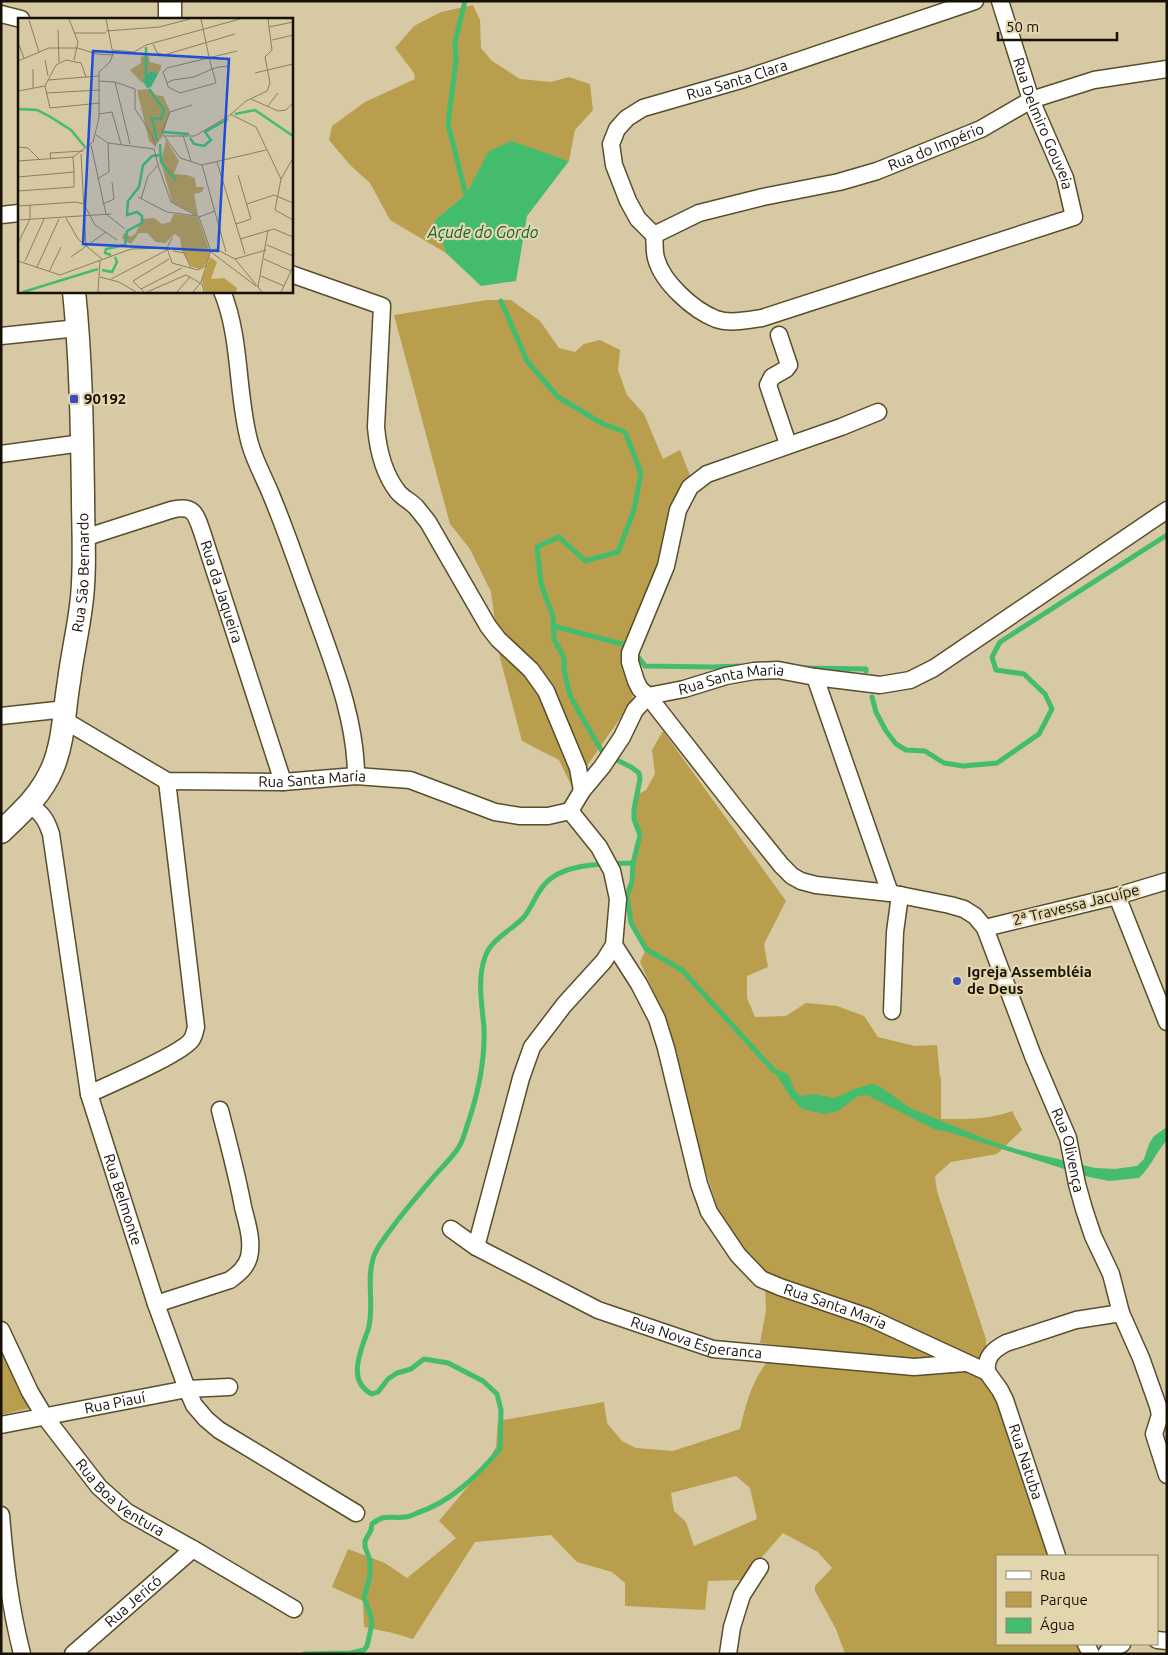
<svg xmlns="http://www.w3.org/2000/svg" width="1168" height="1655" font-family="Ubuntu,sans-serif">
  <style>
    .green { fill: #b99e4e; fill-rule: evenodd }
    .water { fill: #44bc6d }
    .lines { fill: none; stroke-linecap: round; stroke-linejoin: round }
    .stream { stroke: #44bc6d; stroke-width: 5 }
    .street-casing { stroke: #594e2b; stroke-width: 19 }
    .secondary-casing { stroke: #594e2b; stroke-width: 25 }
    .street { stroke: #fff; stroke-width: 16 }
    .secondary { stroke: #fff; stroke-width: 22 }
    .poi-dot { fill: #3b4cc0; stroke: #e3d6af; stroke-width: 2 }
    .labels { text-anchor: middle; stroke-width: 4.5; stroke-linejoin: round; paint-order: stroke }
    .street-label { font-size: 15px; fill: #161104; stroke: #e3d6af }
    .poi-label { font-size: 15px; font-weight: bold; fill: #161104; stroke: #e3d6af; text-anchor: start }
    .water-label { font-size: 16px; font-style: italic; fill: #106533; stroke: #e3d6af }
    .inset-river { fill: none; stroke: #44bc6d; stroke-width: 2.5 }
    .inset-road { fill: none; stroke: #897f63; stroke-width: 1 }
    .view { fill: #1d4ed8; fill-opacity: 0.15; stroke: #1d4ed8; stroke-width: 2.5 }
    .inset-edge { fill: none; stroke: #161104; stroke-width: 2.5 }
  </style>
  <rect width="100%" height="100%" fill="#d6c9a3"/>
  <g class="green">
    <path d="M473,5L480,20L481,48L492,61L520,79L551,82L569,77L590,84L593,110L575,130L569,161L511,142L490,151L466,194L434,221L446,253L390,220L370,183L350,165L329,140L332,126L365,102L415,79L414,73L395,48L414,26L441,12Z"/>
    <path d="M487,300H511L540,321L559,348L575,352L584,344L600,340L620,350L618,370L627,395L644,414L663,459L680,450L691,478L681,486L661,563L637,617L631,687L633,700L572,787L559,760L522,741L500,658L491,592L470,549L450,524L394,315Z"/>
    <path d="M663,731L786,901L764,944L768,967L747,976V998L755,1017L786,1016L806,1003L837,1006L864,1016L878,1037L915,1046L937,1045L940,1077H941V1119C966,1119 989,1120 1012,1111L1022,1130L997,1154L951,1162L935,1176L937,1191L986,1339V1349L978,1365L767,1277L746,1257L720,1215L702,1160L664,1015L640,962L646,949L631,923L627,895L632,882L633,863L640,836L634,819V809L637,795L646,790L655,774L652,750Z"/>
    <path d="M765,1286L860,1319L954,1361H907L760,1343L766,1310Z"/>
    <path d="M1,1347L30,1408L1,1415Z"/>
    <path d="M769,1360L962,1367L977,1373L1000,1398L1024,1484L1050,1556H997V1644H1082L1087,1654H845L836,1629L815,1591V1586L832,1568L818,1552L783,1533L742,1580L708,1581L705,1610L625,1606V1583L612,1572L577,1562L551,1535L475,1542L413,1639L393,1633L364,1627L363,1601L332,1587L348,1549L385,1563L407,1578L456,1538L439,1521L485,1466L496,1447L498,1421L604,1402L607,1423L622,1441L636,1448L673,1451L740,1429C746,1404 752,1379 769,1360ZM736,1476L750,1488L757,1519L694,1546L686,1522L674,1511L671,1493Z"/>
  </g>
  <g class="water">
    <path d="M511,141L569,161L527,216L516,281L481,286L446,253L434,221L466,194L489,151Z"/>
    <path d="M771,1067L788,1074L795,1091L800,1096L815,1094L833,1098L840,1096L854,1089L872,1084L881,1087L910,1108L983,1138L1016,1149L1095,1168L1115,1169L1137,1166L1144,1159L1149,1144L1154,1136L1167,1127V1140C1156,1152 1151,1167 1139,1178L1109,1181L1089,1177L952,1133L934,1129L867,1095L858,1096L838,1111L825,1114L802,1109L792,1099Z"/>
  </g>
  <g class="lines">
    <g class="stream">
      <path d="M465,1L455,42L456,60L448,124L467,199"/>
      <path d="M501,301L527,361L558,397L603,424L625,432L641,473L634,510L618,552L585,561L559,537L537,547L541,584L553,616L554,639L564,658V670L570,695L580,714L603,753L631,767L639,773L640,779L634,809V819L640,835L633,863L632,882L627,895L631,923L646,949L682,970L774,1071"/>
      <path d="M553,626L622,644"/>
      <path d="M639,658L645,666L713,667L740,666"/>
      <path d="M806,668L866,669V671"/>
      <path d="M872,697L876,712L886,731L896,744L906,750L925,751L944,763L963,766L997,763L1039,734L1052,709L1045,694L1024,674L996,670L992,657L1000,642L1167,535"/>
      <path d="M304,1654L351,1653L364,1650L367,1646L372,1624L371,1616L364,1598L370,1575V1560L365,1547V1541L371,1530L372,1524C385,1513 391,1519 405,1517C409,1517 413,1515 417,1513C451,1502 477,1476 500,1449L501,1410L497,1394L483,1381L448,1363L424,1359L411,1369L397,1373L388,1379L378,1392L372,1394C346,1381 361,1350 368,1330C375,1307 366,1281 373,1259C375,1250 381,1243 386,1236C401,1214 419,1194 436,1174C444,1165 454,1156 460,1145C464,1138 466,1128 469,1120C479,1090 485,1060 484,1028C482,1005 477,979 485,957C491,939 512,930 524,917C532,907 536,894 544,885C563,862 606,864 633,863"/>
    </g>
    <g class="street-casing">
      <g id="street">
        <path id="s1" d="M1000,1L1031,100L1065,178L1074,217L762,318C748,320 730,324 716,319C693,310 662,282 656,258C654,251 655,242 654,235L699,213L763,197L839,182L877,171L981,129L1031,100L1094,80L1167,69"/>
        <path d="M1,14L21,19"/>
        <path d="M1,215L19,213"/>
        <path id="s2" d="M654,235L638,219L628,201L614,165L611,144L617,129L627,118L643,108L744,79L975,1"/>
        <path d="M291,274L382,306L376,427C378,450 383,473 398,492C403,498 410,501 416,507C420,512 424,517 428,522L488,626L498,639L531,670L546,691L578,768L582,791"/>
        <path d="M222,291C242,340 236,394 250,444C255,462 265,479 272,497C287,533 299,570 313,607C332,661 356,718 356,776"/>
        <path d="M779,335L789,365L786,369L772,377L768,385L788,444"/>
        <path d="M1,336L78,328"/>
        <path id="s3" d="M878,412L841,427L707,474L690,487L678,510L666,566L630,653V662L636,681L640,689L648,696L737,810L781,865L792,876L801,881L816,885L890,893L950,905L964,909L975,916L985,928L1033,1056L1068,1138L1077,1184L1084,1209L1093,1236L1111,1274L1121,1313L1141,1358L1158,1406L1160,1415L1154,1434L1167,1475"/>
        <path d="M1,454L82,443"/>
        <path id="s4" d="M84,538L171,510C195,504 196,515 203,535L283,782"/>
        <path d="M815,677L890,893"/>
        <path d="M1,716L66,709"/>
        <path id="s5" d="M64,720L167,781L283,782L356,776L410,780L495,812L520,816H548L570,811"/>
        <path id="s6" d="M29,805C42,813 46,819 51,834L89,1094L156,1304L187,1389L194,1405L206,1419L219,1430L356,1513"/>
        <path id="s7" d="M570,811L582,791L602,767L622,737L635,710L648,696L684,689L726,676L754,671L778,670L815,677L880,685L910,680L934,668L1167,510"/>
        <path d="M1117,896L1167,1022"/>
        <path d="M985,928L1117,896L1167,881"/>
        <path id="s8" d="M614,945L639,984L657,1019L666,1048L699,1184L709,1212L738,1255L761,1279L780,1287L868,1317L987,1372L1000,1390L1005,1400L1057,1556"/>
        <path d="M892,1011L895,932L900,895"/>
        <path d="M89,1094C108,1085 184,1053 192,1039C194,1036 195,1031 196,1027L167,781"/>
        <path id="s9" d="M451,1229L476,1247L598,1310L713,1349L914,1367L965,1363"/>
        <path d="M476,1247L521,1078L532,1047L564,1005L604,961L614,945L618,899L612,871L599,847L570,811"/>
        <path d="M156,1304L230,1280C238,1274 246,1268 249,1257C253,1241 247,1223 243,1207C237,1174 228,1142 220,1110"/>
        <path id="s10" d="M1,1330L30,1392L45,1417L99,1487L127,1512L193,1549L294,1609"/>
        <path d="M987,1372C985,1357 993,1350 1006,1343L1076,1320L1121,1313"/>
        <path id="s11" d="M1,1425L187,1389L229,1387"/>
        <path d="M1,1515C5,1565 10,1606 22,1654"/>
        <path d="M1157,1640L1167,1641"/>
        <path d="M1086,1644L1091,1654"/>
        <path id="s12" d="M73,1654L193,1549"/>
        <path d="M728,1654L732,1627L742,1595L760,1567"/>
        <path d="M1106,1654L1109,1650L1122,1644"/>
      </g>
    </g>
    <g class="secondary-casing">
      <g id="secondary">
        <path d="M170,19V1"/>
        <path id="s13" d="M1,832C22,812 42,794 53,767C64,740 64,710 69,681C72,656 78,631 81,606C86,570 83,533 83,496C82,428 81,359 74,291"/>
      </g>
    </g>
    <use href="#street" class="street"/>
    <use href="#secondary" class="secondary"/>
  </g>
  <g class="poi-dot">
    <rect x="69" y="394" width="10" height="10" rx="2.5"/>
    <circle cx="957" cy="981" r="5"/>
  </g>
  <g class="labels">
    <g class="street-label">
      <text dy="5" stroke="none"><textPath href="#s2" startOffset="251">Rua Santa Clara</textPath></text>
      <text dy="5" stroke="none"><textPath href="#s1" startOffset="130">Rua Delmiro Gouveia</textPath></text>
      <text dy="5" stroke="none"><textPath href="#s1" startOffset="1011">Rua do Império</textPath></text>
      <text dy="5" stroke="none"><textPath href="#s13" startOffset="281">Rua São Bernardo</textPath></text>
      <text dy="5" stroke="none"><textPath href="#s4" startOffset="199">Rua da Jaqueira</textPath></text>
      <text dy="5" stroke="none"><textPath href="#s7" startOffset="225">Rua Santa Maria</textPath></text>
      <text dy="5" stroke="none"><textPath href="#s5" startOffset="265">Rua Santa Maria</textPath></text>
      <text transform="translate(1076 905) rotate(-14)" y="5">2ª Travessa Jacuípe</text>
      <text dy="5" stroke="none"><textPath href="#s3" startOffset="1102">Rua Olivença</textPath></text>
      <text dy="5" stroke="none"><textPath href="#s6" startOffset="411">Rua Belmonte</textPath></text>
      <text dy="5" stroke="none"><textPath href="#s8" startOffset="450">Rua Santa Maria</textPath></text>
      <text dy="5" stroke="none"><textPath href="#s9" startOffset="271">Rua Nova Esperanca</textPath></text>
      <text dy="5" stroke="none"><textPath href="#s11" startOffset="116">Rua Piauí</textPath></text>
      <text dy="5" stroke="none"><textPath href="#s8" startOffset="714">Rua Natuba</textPath></text>
      <text dy="5" stroke="none"><textPath href="#s10" startOffset="209">Rua Boa Ventura</textPath></text>
      <text dy="5" stroke="none"><textPath href="#s12" startOffset="80">Rua Jericó</textPath></text>
    </g>
    <g class="poi-label">
      <text x="84" y="404">90192</text>
      <text x="967" y="977">Igreja Assembléia<tspan x="967" dy="17">de Deus</tspan></text>
    </g>
    <g class="water-label">
      <text x="483" y="238">Açude do Gordo</text>
    </g>
  </g>
  <g transform="translate(18 18)">
    <rect width="275" height="275" fill="#d6c9a3"/>
    <path d="M130,37L132,44L143,47V50L140,56L133,53L124,62L125,66L112,52L123,45V39ZM132,71L138,77L145,78L152,93L144,119L137,128L131,123L119,72ZM148,122L161,143L156,156L169,157L177,160L178,169H186L184,174L176,176L180,198L154,184L143,144ZM156,196L180,199L192,235L188,246L182,251L174,249L164,233L162,220L157,216L147,225L138,224L129,215H121L113,226L104,220L106,215L113,219L118,215L124,201L136,200L144,206L152,204ZM192,239L199,244L193,261L206,260L219,270L218,274H187L184,262Z" fill="#b99e4e"/>
    <path d="M133,53L140,56L133,69L129,70L124,62Z" fill="#44bc6d"/>
    <path class="inset-river" d="M128,59V29M131,71L146,92L143,101L134,100L139,123M0,91L19,92L31,98L53,112L67,129M217,96L237,92L275,118M145,114L171,116M172,120L176,126L186,128L193,122L187,114L210,101M142,126L143,144L158,162M93,237L87,235L88,231L107,227L109,213L124,205V198L119,194L109,197L110,183L121,169L125,147L134,138L142,137M84,252L94,254L99,244L97,239M5,274L80,251"/>
    <path class="inset-road" d="M51,1L60,24L56,42M183,1L191,39L194,51L197,61L198,65L162,75L150,69L149,65L155,62L176,59L194,51L201,49L211,48M11,2L21,34M251,9L275,4M40,12L41,44M88,13L141,9L172,1M56,15H88M254,22L275,17M0,24L6,40M135,26L139,35L146,37L217,16M95,32L116,34L128,27L222,1M27,42L30,58M0,43L31,30H60L78,36L95,37M237,55L275,46M30,62L81,58M81,63L97,64L117,71V91L134,117L138,129M97,64L112,126M149,65L145,54L149,50L219,33M27,68L32,90L82,85M27,68L38,47L48,42L63,45L68,59M15,70V51M0,73L27,68M28,75L82,72M233,81L260,93L268,92L275,85M174,87L152,94L144,115L162,140L184,147L208,234M249,89L260,75M81,96L94,94L103,126M212,96L238,109L263,161L257,192L275,202M78,117L90,125L136,131M165,117L173,143M146,118H177L211,98L228,83L249,73L252,65L247,39L254,32L250,1M73,127L88,196L107,211M0,129L10,130L21,141M63,136L68,229M33,141L32,135L65,133M0,143L55,139L75,124L81,100V54L92,44L95,36L88,1M199,144L227,236M140,147L153,184L181,199M184,147L248,132M0,159L56,154L55,139M79,161L91,154L90,125M263,161L275,140M0,173L56,169V154M120,179L149,194L178,198M123,181L130,158L140,147L136,131M85,186L96,181L94,164M229,186L256,177L275,185M0,188L58,184L66,186L77,207L99,222M181,199L193,234L238,268M181,199L197,193M48,200L60,221L84,241M0,202L93,196M218,206L233,201L220,157M154,220L149,230L154,245L180,252L189,247M222,221L256,211L275,219M0,225L12,201V187M249,227L275,238M155,233L166,235L173,250M53,239L88,214M217,241L248,232M246,241L273,253M0,243L42,257L113,231L149,230M7,243L26,201M19,249L41,201M31,254L43,229M243,258L266,268M82,259L101,264L118,274M93,261L149,232M240,269L250,212M123,271L164,250M80,274L82,243M126,274L115,263L151,241M129,274L168,257L184,266L186,274M159,274L172,259M175,274L183,264L193,232L198,231L217,241L244,274M263,274L275,249"/>
    <path class="view" d="M75,33L211,41L200,233L65,226Z"/>
    <rect width="275" height="275" class="inset-edge"/>
  </g>
  <rect width="1168" height="1655" fill="none" stroke="#161104" stroke-width="5"/>
  <rect x="996" y="1555" width="162" height="90" fill="#e3d6af" stroke="#91876b"/>
  <rect x="1006" y="1571" width="25" height="8" fill="#ffffff" stroke="#91876b"/>
  <text x="1040" y="1580" font-size="15" fill="#161104">Rua</text>
  <rect x="1006" y="1592" width="25" height="15" fill="#b99e4e" stroke="#91876b"/>
  <text x="1040" y="1605" font-size="15" fill="#161104">Parque</text>
  <rect x="1006" y="1618" width="25" height="15" fill="#44bc6d" stroke="#91876b"/>
  <text x="1040" y="1630" font-size="15" fill="#161104">Água</text>
  <path d="M998 32v8h119v-8" fill="none" stroke="#161104" stroke-width="2.5"/>
  <text x="1006" y="32" font-size="15" fill="#161104" stroke="#e3d6af" stroke-width="4" paint-order="stroke">50 m</text>
</svg>
